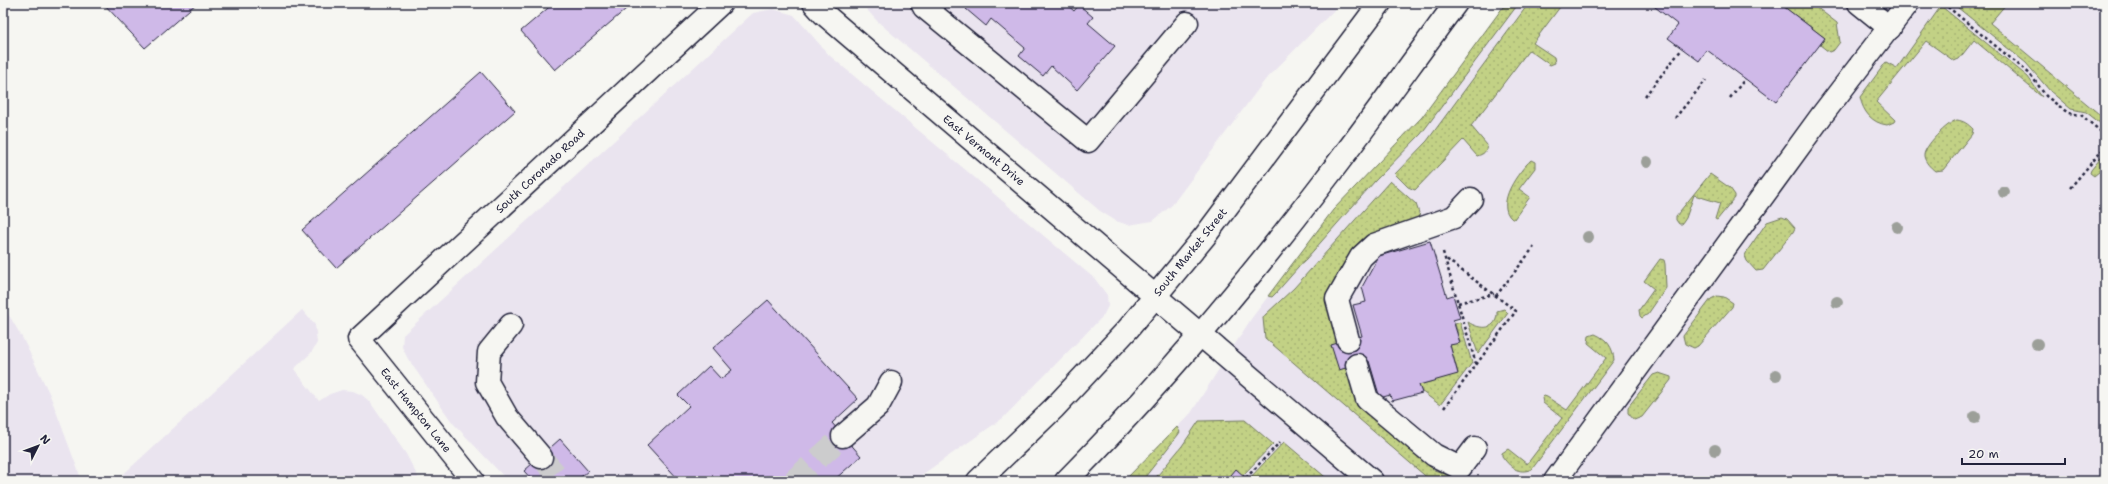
<svg xmlns="http://www.w3.org/2000/svg" width="2108" height="484" font-family="'Shantell Sans',sans-serif">
  <style>
    .built { fill: #eae4ef }
    .green { fill: url(#green-dots); stroke: #727a60 }
    .building { fill: #cfb9e8; stroke: #22223b }
    .lines { fill: none; stroke-linecap: round; stroke-linejoin: round }
    .minor-tunnel { stroke: #cccccd; stroke-width: 22; stroke-dasharray: 22 11; stroke-linecap: butt }
    .minor-casing { stroke: #22223b; stroke-width: 25 }
    .path { stroke: #22223b; stroke-width: 2.5; stroke-dasharray: 3 3; stroke-linecap: butt }
    .minor { stroke: #f6f6f2; stroke-width: 22 }
    .tree { fill: #9c9f99 }
    .labels { text-anchor: middle; stroke-width: 3.5; stroke-linejoin: round; paint-order: stroke }
    .street-label { font-size: 11px; fill: #22223b; stroke: #f6f6f2 }
  </style>
  <defs>
    <pattern id="green-dots" width="8" height="8" patternUnits="userSpaceOnUse"><rect width="8" height="8" fill="#c2d185"/><path d="M2 2h.1M6 6h.1" fill="none" stroke="#a6b374" stroke-width="1.8" stroke-linecap="round"/></pattern>
  </defs>
  <rect width="100%" height="100%" fill="#f6f6f2"/>
  <filter id="ink" filterUnits="userSpaceOnUse"><feTurbulence type="fractalNoise" baseFrequency=".025" numOctaves="2"/><feDisplacementMap in="SourceGraphic" scale="8" xChannelSelector="R" yChannelSelector="G"/><feConvolveMatrix kernelMatrix="1 2 1 2 8 2 1 2 1" color-interpolation-filters="sRGB"/></filter>
  <g filter="url(#ink)">
    <g class="built">
      <path d="M861,3H1341L1265,80L1172,205L1153,221L1128,225L1116,221L1100,211L877,21Z"/>
      <path d="M1507,3H2105V481H1124L1191,413L1251,319L1333,210L1422,117Z"/>
      <path d="M773,9L794,15L829,55L1095,279L1107,295L1108,306L1103,316L1003,418L913,481H508L452,422L408,359L402,347L403,335L753,13Z"/>
      <path d="M3,305L23,339L50,395L82,481H3Z"/>
      <path d="M302,310L315,325L317,343L311,353L294,369L319,401L330,394L342,390L353,391L362,395L370,402L406,454L420,481H116Z"/>
    </g>
    <g class="green">
      <path d="M1506,3H1519L1421,134L1375,181L1275,294L1272,297L1268,296L1333,210L1422,117Z"/>
      <path d="M1529,3H1563L1533,43L1554,57L1555,63L1550,65L1529,50L1471,126L1487,145C1486,152 1484,154 1477,156L1463,140L1415,190L1408,187L1395,174L1427,141Z"/>
      <path d="M1779,3H1811L1837,23L1840,42L1834,50L1829,52L1820,45L1825,38Z"/>
      <path d="M1952,3H2007L1990,23L2105,119V127L2086,112L2071,109L2050,91L2026,63Z"/>
      <path d="M1941,6L2028,77L2042,97L1974,40L1959,59L1954,61L1926,41L1876,102L1895,120L1894,122L1887,125C1872,123 1863,112 1860,97L1886,62L1897,68Z"/>
      <path d="M1957,120C1964,121 1968,124 1973,129L1972,134L1943,170L1935,171C1930,167 1925,162 1924,156C1923,147 1948,122 1957,120Z"/>
      <path d="M2105,153V167L2094,176L2090,173L2091,170Z"/>
      <path d="M1531,160L1535,162V168L1519,189L1530,197L1514,219H1512C1494,204 1519,171 1531,160Z"/>
      <path d="M1710,174L1730,188L1735,195V198L1717,220L1715,219L1720,203L1694,195L1686,218L1682,224H1679L1676,220V216Z"/>
      <path d="M1390,181L1416,204L1421,219L1380,232L1329,302L1363,410L1434,470L1449,475L1457,481H1431L1265,338L1263,318L1265,315L1294,288Z"/>
      <path d="M1782,217L1787,219L1795,228L1793,232L1763,270L1756,271L1747,261L1745,256L1747,251L1767,222Z"/>
      <path d="M1660,259L1664,260L1665,264L1666,288L1648,314L1642,318L1640,316L1639,310L1654,289L1644,281Z"/>
      <path d="M1717,296L1724,297L1733,303L1732,307L1698,346L1694,348L1685,344L1683,336L1711,299Z"/>
      <path d="M1504,309L1508,313L1478,354L1468,322C1480,330 1498,331 1497,311Z"/>
      <path d="M1460,322L1472,363L1440,405L1421,391L1419,385L1458,373L1450,345L1460,342L1455,324Z"/>
      <path d="M1595,334C1607,339 1613,347 1614,360L1532,469C1518,475 1510,467 1502,456V453L1508,449L1527,464L1562,418L1543,403L1542,398L1544,396L1547,397L1567,410L1606,358L1588,343L1589,336Z"/>
      <path d="M1659,373L1671,377V380L1642,417L1634,420L1628,413V407L1653,375Z"/>
      <path d="M1245,420L1273,444L1243,475L1226,481H1153L1182,446L1199,421Z"/>
      <path d="M1177,427L1180,432L1178,435L1142,481H1124Z"/>
      <path d="M1284,442L1330,481L1248,480Z"/>
    </g>
    <g class="building">
      <path d="M103,3H197L145,48Z"/>
      <path d="M554,3H633L555,70L521,31Z"/>
      <path d="M972,3H1065L1074,11L1079,5L1093,17L1088,23L1115,46L1077,90L1051,66L1043,76L1019,56L1025,48L991,19L986,26L966,9Z"/>
      <path d="M1650,3H1779L1825,38L1776,102L1707,50L1699,61L1668,38L1678,25Z"/>
      <path d="M481,72L515,111L336,268L302,230Z"/>
      <path d="M1430,241L1447,297L1453,295L1460,318L1453,320L1460,343L1450,345L1458,374L1419,385L1422,393L1392,401L1390,395L1380,398L1369,361L1339,370L1331,345L1362,336L1353,305L1366,302L1362,287L1379,256Z"/>
      <path d="M768,300L858,399L832,423L861,456L833,481H773L770,477L766,481H680L647,445L689,406L678,395L709,366L721,379L732,370L713,348Z"/>
      <path d="M560,439L588,471L576,481H533L524,471Z"/>
      <path d="M1236,469L1246,478L1249,481H1226Z"/>
    </g>
    <g class="lines">
      <g class="minor-tunnel">
        <path d="M541,457L562,481"/>
        <path d="M793,481L843,436"/>
      </g>
      <g class="minor-casing">
        <g id="minor">
          <path d="M814,3L824,14L1372,481"/>
          <path d="M922,3L924,7L1088,141L1187,23"/>
          <path d="M1859,3L1890,28"/>
          <path d="M511,325L489,352L487,382L507,417L541,457"/>
          <path d="M1348,340L1337,299L1361,257L1374,245L1454,217L1471,199"/>
          <path d="M1357,365L1367,399L1434,455L1460,468L1475,448"/>
          <path d="M843,436L878,406L891,382"/>
          <path d="M473,481L359,339L721,3"/>
          <path d="M978,481L1054,408L1128,329L1205,236L1380,3"/>
          <path d="M1066,481C1159,387 1245,285 1325,180C1370,122 1412,62 1456,3"/>
          <path d="M1555,481L1822,115L1908,3"/>
        </g>
      </g>
      <g class="path">
        <path d="M1943,3L2030,74L2046,96L2068,113L2081,115L2105,135"/>
        <path d="M1645,96L1682,49"/>
        <path d="M1730,98L1745,79"/>
        <path d="M1675,118L1706,80"/>
        <path d="M2070,188L2105,147"/>
        <path d="M1443,252L1476,364"/>
        <path d="M1496,296L1534,247"/>
        <path d="M1458,303L1494,294"/>
        <path d="M1444,408L1516,311L1445,258"/>
        <path d="M1246,478L1280,442"/>
      </g>
      <use href="#minor" class="minor"/>
    </g>
    <g class="tree">
      <circle cx="1647" cy="162" r="6"/>
      <circle cx="2004" cy="192" r="6"/>
      <circle cx="1897" cy="227" r="6"/>
      <circle cx="1588" cy="237" r="6"/>
      <circle cx="1837" cy="302" r="6"/>
      <circle cx="2037" cy="344" r="6"/>
      <circle cx="1776" cy="375" r="6"/>
      <circle cx="1975" cy="417" r="6"/>
      <circle cx="1715" cy="450" r="6"/>
    </g>
  </g>
  <g class="labels">
    <g class="street-label">
      <text transform="translate(984 150) rotate(40)" y="4">East Vermont Drive</text>
      <text transform="translate(540 171) rotate(-43)" y="4">South Coronado Road</text>
      <text transform="translate(1190 252) rotate(-51)" y="4">South Market Street</text>
      <text transform="translate(416 410) rotate(51)" y="4">East Hampton Lane</text>
    </g>
  </g>
  <rect width="2108" height="484" fill="none" stroke="#f6f6f2" stroke-width="16"/>
  <rect x="8" y="8" width="2092" height="468" fill="none" stroke="#22223b" stroke-width="1.5" filter="url(#ink)"/>
  <g transform="translate(38 446) rotate(48)" stroke="#f6f6f2" stroke-width="3" paint-order="stroke">
  <path d="M0-3L7 15L0 10L-7 15Z" fill="#22223b"/>
  <text y="-6" font-size="11" font-weight="bold" text-anchor="middle" fill="#22223b">N</text>
  </g>
  <path d="M1962 458v6h103v-6" fill="none" stroke="#22223b" stroke-width="2"/>
  <text x="1968" y="458" font-size="12" fill="#22223b" stroke="#f6f6f2" stroke-width="3" paint-order="stroke">20 m</text>
</svg>
